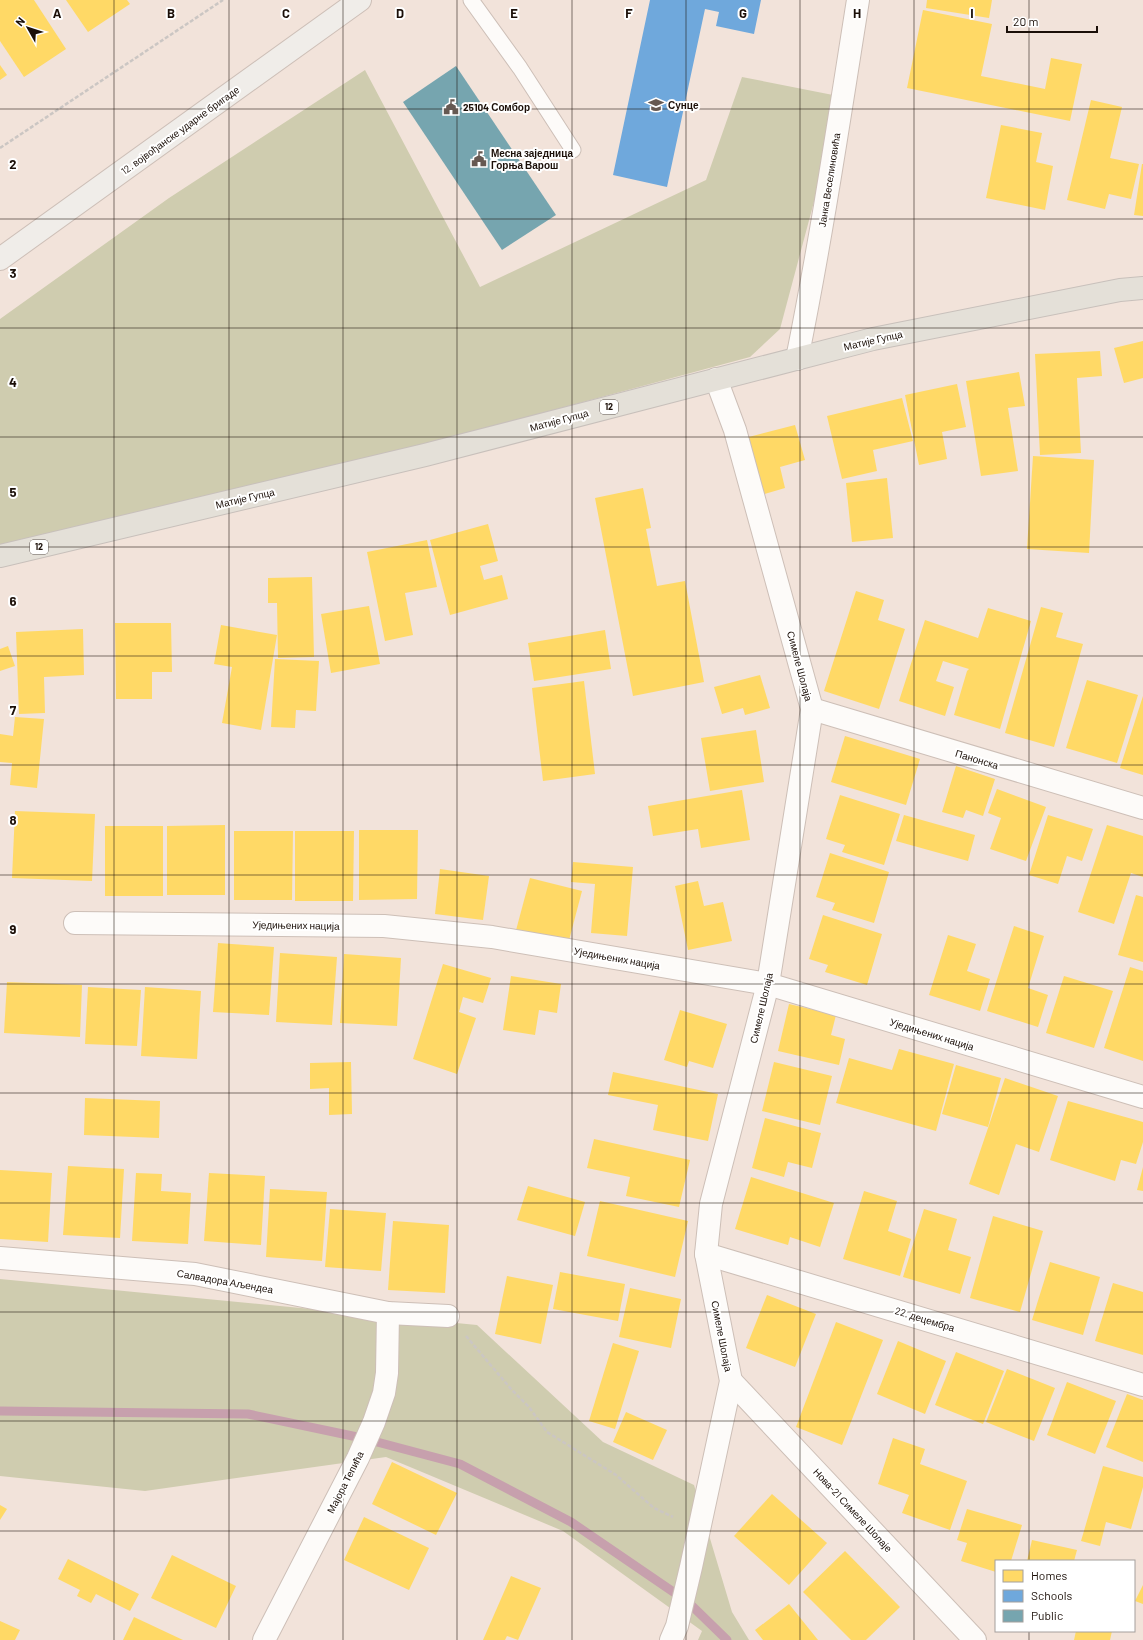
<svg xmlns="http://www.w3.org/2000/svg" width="1143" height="1640" font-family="Barlow,sans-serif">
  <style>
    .green { fill: #cfccaf }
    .homes { fill: #ffd966 }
    .schools { fill: #6fa8dc }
    .public { fill: #76a5af }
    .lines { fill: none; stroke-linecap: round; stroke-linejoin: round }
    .stream { stroke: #c7a0ad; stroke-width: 9 }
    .service-casing { stroke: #cdbfb7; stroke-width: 17 }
    .minor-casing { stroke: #cdbfb7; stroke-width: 24 }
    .secondary-casing { stroke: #cdbfb7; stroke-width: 24 }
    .primary-casing { stroke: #c8c0bb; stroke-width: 24 }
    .path { stroke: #cbc6c3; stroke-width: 2.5; stroke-dasharray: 4 2; stroke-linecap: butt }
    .service { stroke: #fdfbf9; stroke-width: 15 }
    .minor { stroke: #fdfbf9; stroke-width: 22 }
    .secondary { stroke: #f0ede9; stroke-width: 22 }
    .primary { stroke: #e4e0d8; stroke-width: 22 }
    .grid { fill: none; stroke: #1b0f08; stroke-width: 1; stroke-opacity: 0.55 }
    .labels { text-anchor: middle; stroke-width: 4; stroke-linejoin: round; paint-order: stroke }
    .shield { fill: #fff; stroke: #5f5752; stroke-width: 1 }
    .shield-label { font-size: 9px; font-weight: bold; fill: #1b0f08 }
    .poi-label { font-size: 10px; font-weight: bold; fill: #1b0f08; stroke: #fff; text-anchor: start }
    .street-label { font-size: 10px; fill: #1b0f08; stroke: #fff }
    .grid-label { font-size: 13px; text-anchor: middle; font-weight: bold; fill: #1b0f08; stroke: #fff; stroke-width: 4; stroke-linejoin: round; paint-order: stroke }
  </style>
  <rect width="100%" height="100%" fill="#f2e3da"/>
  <g class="green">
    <path d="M365,70L480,287L706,180L742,77L833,95L815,198L780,329L750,357L0,559V319L169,198Z"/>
    <path d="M0,1279L477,1325L603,1442L694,1485L732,1612L749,1640H698L702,1631L563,1531L386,1457L145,1491L0,1476Z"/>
  </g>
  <g class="homes">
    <path d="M0,0H34L66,49L24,77L0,41Z"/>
    <path d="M66,0H127L130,4L88,32Z"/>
    <path d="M927,0H992L989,18L926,8Z"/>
    <path d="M923,10L992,24L981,76L1045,89L1051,58L1082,64L1070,121L907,88Z"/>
    <path d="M0,65L7,75L0,80Z"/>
    <path d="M1091,100L1122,107L1110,158L1139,164L1131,199L1109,194L1105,209L1067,200Z"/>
    <path d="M1001,125L1042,133L1036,162L1053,166L1045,210L986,198Z"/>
    <path d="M1142,164H1143V216L1134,215Z"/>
    <path d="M1143,341V378L1124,383L1114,348Z"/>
    <path d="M1100,351L1102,376L1077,378L1081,453L1040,455L1035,354Z"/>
    <path d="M1019,372L1025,406L1008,408L1018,471L981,476L966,381Z"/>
    <path d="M957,384L966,427L942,432L947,459L919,465L905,395Z"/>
    <path d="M902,398L913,441L873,450L877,471L842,479L827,416Z"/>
    <path d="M795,425L805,460L780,467L785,488L761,495L745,438Z"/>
    <path d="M1033,456L1094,460L1089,553L1027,549Z"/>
    <path d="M887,478L893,538L852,542L846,483Z"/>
    <path d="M643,488L651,528L646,529L657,586L685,581L704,682L633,696L595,498Z"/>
    <path d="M488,524L498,561L480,566L484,580L502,575L508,599L450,615L430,540Z"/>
    <path d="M427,540L437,587L405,593L413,635L385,641L367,552Z"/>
    <path d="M312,577L314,657L278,658L277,603H268V578Z"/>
    <path d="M856,591L884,600L878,620L905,629L879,709L824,691Z"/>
    <path d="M369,606L380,664L331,673L321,614Z"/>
    <path d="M1041,607L1063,613L1056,637L1083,644L1054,747L1005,733Z"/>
    <path d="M988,608L1031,621L1000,729L954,715L967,671L969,669L943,661L936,681L954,687L945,716L899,701L925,620L978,638Z"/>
    <path d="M115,623H171L172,672H152V699H116Z"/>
    <path d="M221,625L277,635L261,730L222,723L232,667L214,664Z"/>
    <path d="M83,629L84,675L44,677L45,713L19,714L16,632Z"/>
    <path d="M605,630L611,669L534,681L528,643Z"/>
    <path d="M8,646L15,666L0,671V649Z"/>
    <path d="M275,659L319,661L316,711L296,710L295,728L271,727Z"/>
    <path d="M760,675L770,708L745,715L743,708L722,714L714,687Z"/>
    <path d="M1087,680L1138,695L1117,763L1066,748Z"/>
    <path d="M584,681L595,774L543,781L532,688Z"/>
    <path d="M1143,696V775L1120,768Z"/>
    <path d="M15,717L44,719L37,788L10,785L12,763L0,762V734L13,736Z"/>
    <path d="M756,730L764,782L710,791L701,738Z"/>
    <path d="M845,736L920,759L906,805L831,782Z"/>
    <path d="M956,766L995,779L983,816L966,810L963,818L942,812Z"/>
    <path d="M997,789L1046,807L1026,861L990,849L1001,818L988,813Z"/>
    <path d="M742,790L750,840L701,848L698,829L653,836L648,806Z"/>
    <path d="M840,795L900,814L884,865L842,852L845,845L826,839Z"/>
    <path d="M15,811L95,814L92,881L12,878Z"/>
    <path d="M904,815L975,835L968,861L896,841Z"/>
    <path d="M1048,815L1093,829L1082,861L1067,856L1058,884L1029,875Z"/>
    <path d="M225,825V895H167V826Z"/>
    <path d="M1107,825L1143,836V877L1131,873L1114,924L1078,912Z"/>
    <rect x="105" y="826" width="58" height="70"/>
    <path d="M359,830H418L417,899L359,900Z"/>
    <path d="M234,831H293L292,900H234Z"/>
    <path d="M295,831H354L353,901H295Z"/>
    <path d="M830,853L889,872L874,923L832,910L835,903L816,897Z"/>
    <path d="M573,862L633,867L627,936L591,933L595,884L571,882Z"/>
    <path d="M440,869L489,876L483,920L435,914Z"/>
    <path d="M530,878L582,891L567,948L515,934Z"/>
    <path d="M698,881L704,906L723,902L732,941L688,950L675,886Z"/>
    <path d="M1136,895L1143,897V962L1118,955Z"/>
    <path d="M823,915L882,934L867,985L825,972L828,965L809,959Z"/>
    <path d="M1014,926L1044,936L1028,988L1048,995L1038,1027L987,1011Z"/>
    <path d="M948,935L976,944L967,971L990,979L980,1011L929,995Z"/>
    <path d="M218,943L274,947L269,1015L213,1012Z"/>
    <path d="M280,953L337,957L332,1025L276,1022Z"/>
    <path d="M344,954L401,958L397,1026L340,1023Z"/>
    <path d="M443,964L491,978L483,1003L463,997L459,1012L476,1018L457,1074L413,1059Z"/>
    <path d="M1130,967L1143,971V1061L1104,1048Z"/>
    <path d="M511,976L561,984L557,1013L539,1010L535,1035L503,1030Z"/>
    <path d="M1064,976L1113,991L1094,1048L1046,1033Z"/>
    <path d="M7,982L82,985L80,1037L4,1033Z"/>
    <path d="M88,987L141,990L137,1046L85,1044Z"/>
    <path d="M145,987L201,991L197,1059L141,1056Z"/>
    <path d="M789,1004L836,1015L831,1035L845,1039L839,1065L778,1051Z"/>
    <path d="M680,1010L727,1024L713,1068L689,1061L687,1067L664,1060Z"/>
    <path d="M899,1049L954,1064L936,1131L836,1103L849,1058L892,1070Z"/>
    <path d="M351,1062L352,1114L329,1115V1088L310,1089V1063Z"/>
    <path d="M774,1062L832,1076L820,1125L762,1111Z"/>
    <path d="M956,1065L1001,1078L988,1127L942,1114Z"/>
    <path d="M613,1072L718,1094L708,1141L653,1130L658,1105L608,1095Z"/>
    <path d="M1005,1078L1058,1096L1039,1152L1016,1144L999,1195L969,1184Z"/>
    <path d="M85,1098L160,1101L159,1138L84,1135Z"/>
    <path d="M1068,1101L1143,1122V1142L1136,1164L1121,1160L1115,1181L1050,1160Z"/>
    <path d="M765,1118L821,1133L812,1168L788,1162L784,1177L752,1168Z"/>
    <path d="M594,1139L690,1160L679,1207L626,1196L630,1177L587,1168Z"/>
    <path d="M68,1166L124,1169L120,1238L63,1235Z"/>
    <path d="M1143,1167V1191L1137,1190Z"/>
    <path d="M0,1170L52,1173L48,1242L0,1239Z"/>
    <path d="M136,1173L162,1174L161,1191L191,1193L188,1244L132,1241Z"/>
    <path d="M209,1173L265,1176L261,1245L204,1241Z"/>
    <path d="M751,1177L834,1203L820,1247L790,1237L788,1245L735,1229Z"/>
    <path d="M528,1186L585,1202L575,1236L517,1220Z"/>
    <path d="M270,1189L327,1192L322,1261L266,1257Z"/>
    <path d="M864,1191L897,1201L888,1231L911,1239L900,1276L843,1259Z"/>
    <path d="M600,1201L688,1221L675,1277L587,1256Z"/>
    <path d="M330,1209L386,1213L381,1271L325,1267Z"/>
    <path d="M924,1209L957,1219L948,1250L971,1257L960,1294L903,1277Z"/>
    <path d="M993,1216L1043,1231L1020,1312L970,1298Z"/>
    <path d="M393,1221L449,1225L445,1293L388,1290Z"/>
    <path d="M1050,1262L1100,1277L1083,1335L1032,1320Z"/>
    <path d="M560,1272L625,1284L618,1321L553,1309Z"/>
    <path d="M507,1276L553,1285L541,1344L495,1334Z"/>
    <path d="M1113,1283L1143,1292V1355L1095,1341Z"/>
    <path d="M630,1288L681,1299L671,1348L619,1337Z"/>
    <path d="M767,1295L816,1314L795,1367L746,1348Z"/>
    <path d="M836,1322L883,1340L842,1445L796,1427Z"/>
    <path d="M898,1341L946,1361L925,1414L877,1394Z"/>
    <path d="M613,1343L639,1351L615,1429L589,1421Z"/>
    <path d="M956,1352L1004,1371L983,1424L935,1405Z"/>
    <path d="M1007,1369L1055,1388L1034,1441L986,1422Z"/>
    <path d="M1067,1382L1116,1401L1095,1454L1047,1435Z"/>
    <path d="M1127,1394L1143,1400V1462L1106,1447Z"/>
    <path d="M626,1412L667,1430L653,1460L613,1442Z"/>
    <path d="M893,1438L925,1449L920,1464L967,1481L950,1530L902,1513L909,1495L878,1484Z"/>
    <path d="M392,1462L457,1493L436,1535L372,1504Z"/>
    <path d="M1103,1466L1143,1477V1487L1131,1529L1106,1522L1100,1546L1081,1541Z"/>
    <path d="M772,1494L827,1543L789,1585L734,1536Z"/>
    <path d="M0,1505L7,1509L0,1520Z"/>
    <path d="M967,1509L1022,1525L1011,1561H996V1572L961,1561L967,1543L957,1540Z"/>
    <path d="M364,1517L429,1548L409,1590L344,1560Z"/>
    <path d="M1032,1540L1077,1550L1074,1561H1027Z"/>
    <path d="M845,1551L900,1607L866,1640H851L803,1592Z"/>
    <path d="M172,1555L236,1586L216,1628L151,1598Z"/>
    <path d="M68,1559L139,1594L130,1611L96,1594L91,1603L77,1596L80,1590L58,1579Z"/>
    <path d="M511,1576L541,1588L518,1640L507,1636L505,1640H483Z"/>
    <path d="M1143,1585V1604L1135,1601Z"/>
    <path d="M789,1604L818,1640H763L755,1630Z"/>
    <path d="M134,1617L183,1640H123Z"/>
    <path d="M0,1621L20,1630L15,1640H0Z"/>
    <path d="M1076,1631H1112L1110,1640H1074Z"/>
  </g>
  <path class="schools" d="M650,0H761L754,34L716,26L719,12L705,9L667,187L613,175Z"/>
  <path class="public" d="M456,66L556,215L502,250L403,102Z"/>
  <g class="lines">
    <path class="stream" d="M0,1411L248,1414L362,1438L460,1464L571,1522L688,1602L727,1640"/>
    <g class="service-casing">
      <path id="service" d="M471,0L520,68L573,150"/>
    </g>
    <g class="minor-casing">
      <g id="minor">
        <path d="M797,359C821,240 839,120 858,0"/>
        <path d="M812,709L1143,808"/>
        <path d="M75,923L384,926L492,937L768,984L1143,1097"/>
        <path d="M706,1254L1143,1385"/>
        <path d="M0,1258L195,1274L388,1313L448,1316"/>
        <path d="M731,1381L975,1640"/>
        <path d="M264,1640L358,1458L374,1422L384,1393L387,1373L388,1313"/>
        <path d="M671,1640L677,1626L691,1567L731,1381L706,1254L711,1204L768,984L812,709L735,430L716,379"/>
      </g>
    </g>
    <g class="secondary-casing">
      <path id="secondary" d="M0,259L360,0"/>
    </g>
    <g class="primary-casing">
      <path id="primary" d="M0,556L425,455L873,339L1120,290L1143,288"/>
    </g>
    <g class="path">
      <path d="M0,148L223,0"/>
      <path d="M466,1336L511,1389L529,1407L547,1432L616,1475L654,1508L673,1517"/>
    </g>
    <use href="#service" class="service"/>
    <use href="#minor" class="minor"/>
    <use href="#secondary" class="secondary"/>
    <use href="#primary" class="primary"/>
  </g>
  <path class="grid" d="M114,0V1640M229,0V1640M343,0V1640M457,0V1640M572,0V1640M686,0V1640M800,0V1640M914,0V1640M1029,0V1561M0,109H1143M0,219H1143M0,328H1143M0,437H1143M0,547H1143M0,656H1143M0,765H1143M0,875H1143M0,984H1143M0,1093H1143M0,1203H1143M0,1312H1143M0,1421H1143M0,1531H1143M1029,1631V1640"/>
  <defs>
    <g id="school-bare" transform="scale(1.2)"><path d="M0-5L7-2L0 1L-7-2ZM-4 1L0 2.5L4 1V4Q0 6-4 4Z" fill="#665952" stroke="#fff" stroke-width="2.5" paint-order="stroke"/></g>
    <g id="civic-bare" transform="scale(1.2)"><path d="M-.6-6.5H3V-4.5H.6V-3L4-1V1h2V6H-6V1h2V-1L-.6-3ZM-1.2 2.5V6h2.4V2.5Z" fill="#665952" stroke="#fff" stroke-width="2.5" paint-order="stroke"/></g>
  </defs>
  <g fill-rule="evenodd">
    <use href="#school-bare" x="656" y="105"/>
    <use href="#civic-bare" x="451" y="107"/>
    <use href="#civic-bare" x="479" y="159"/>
  </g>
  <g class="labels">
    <g class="shield">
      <rect x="600" y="400" width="18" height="14" rx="3"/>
      <rect x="30" y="540" width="18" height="14" rx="3"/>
    </g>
    <g class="shield-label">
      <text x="609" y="410">12</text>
      <text x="39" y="550">12</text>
    </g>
    <g class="poi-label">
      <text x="668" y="109">Сунце</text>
      <text x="463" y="111">25104 Сомбор</text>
      <text x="491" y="157">Месна заједница<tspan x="491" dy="12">Горња Варош</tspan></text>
    </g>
    <g class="street-label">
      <text transform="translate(180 130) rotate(-36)" y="4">12. војвођанске ударне бригаде</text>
      <text transform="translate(829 180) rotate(-81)" y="4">Јанка Веселиновића</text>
      <text transform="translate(873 340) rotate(-13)" y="4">Матије Гупца</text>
      <text transform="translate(559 420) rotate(-15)" y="4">Матије Гупца</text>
      <text transform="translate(245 498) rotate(-13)" y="4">Матије Гупца</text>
      <text transform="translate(800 666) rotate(75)" y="4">Симеле Шолаја</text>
      <text transform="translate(977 759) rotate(17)" y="4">Панонска</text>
      <text transform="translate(296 925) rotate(1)" y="4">Уједињених нација</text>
      <text transform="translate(617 958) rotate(10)" y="4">Уједињених нација</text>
      <text transform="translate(761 1008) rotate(-77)" y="4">Симеле Шолаја</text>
      <text transform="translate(932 1034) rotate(17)" y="4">Уједињених нација</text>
      <text transform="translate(225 1281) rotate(10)" y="4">Салвадора Аљендеа</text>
      <text transform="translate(925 1319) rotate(17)" y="4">22. децембра</text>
      <text transform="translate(722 1336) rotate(79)" y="4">Симеле Шолаја</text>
      <text transform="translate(345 1482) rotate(-63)" y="4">Мајора Тепића</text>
      <text transform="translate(853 1510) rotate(47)" y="4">Нова-21 Симеле Шолаје</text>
    </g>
  </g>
  <g class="grid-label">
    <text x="57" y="18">A</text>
    <text x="171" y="18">B</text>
    <text x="286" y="18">C</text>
    <text x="400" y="18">D</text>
    <text x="514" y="18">E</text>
    <text x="629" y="18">F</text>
    <text x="743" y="18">G</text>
    <text x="857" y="18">H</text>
    <text x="972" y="18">I</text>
    <text x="13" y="169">2</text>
    <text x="13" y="278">3</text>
    <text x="13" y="387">4</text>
    <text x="13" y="497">5</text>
    <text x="13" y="606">6</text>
    <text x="13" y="715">7</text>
    <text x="13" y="825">8</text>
    <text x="13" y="934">9</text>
  </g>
  <rect x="995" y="1560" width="140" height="72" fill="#ffffff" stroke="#a49f9c"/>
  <rect x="1003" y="1570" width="20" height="12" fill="#ffd966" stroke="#a49f9c"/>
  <text x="1031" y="1580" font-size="12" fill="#1b0f08">Homes</text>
  <rect x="1003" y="1590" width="20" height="12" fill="#6fa8dc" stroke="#a49f9c"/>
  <text x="1031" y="1600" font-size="12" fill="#1b0f08">Schools</text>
  <rect x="1003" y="1610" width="20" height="12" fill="#76a5af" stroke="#a49f9c"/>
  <text x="1031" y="1620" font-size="12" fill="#1b0f08">Public</text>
  <g transform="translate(28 28) rotate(309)" stroke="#ffffff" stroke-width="3" paint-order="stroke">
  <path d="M0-3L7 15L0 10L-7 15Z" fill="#1b0f08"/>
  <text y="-6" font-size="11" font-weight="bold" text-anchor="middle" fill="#1b0f08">N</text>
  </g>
  <path d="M1007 26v6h90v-6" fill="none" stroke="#1b0f08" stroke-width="2"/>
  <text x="1013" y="26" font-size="12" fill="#1b0f08" stroke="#ffffff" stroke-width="3" paint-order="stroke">20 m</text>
</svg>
